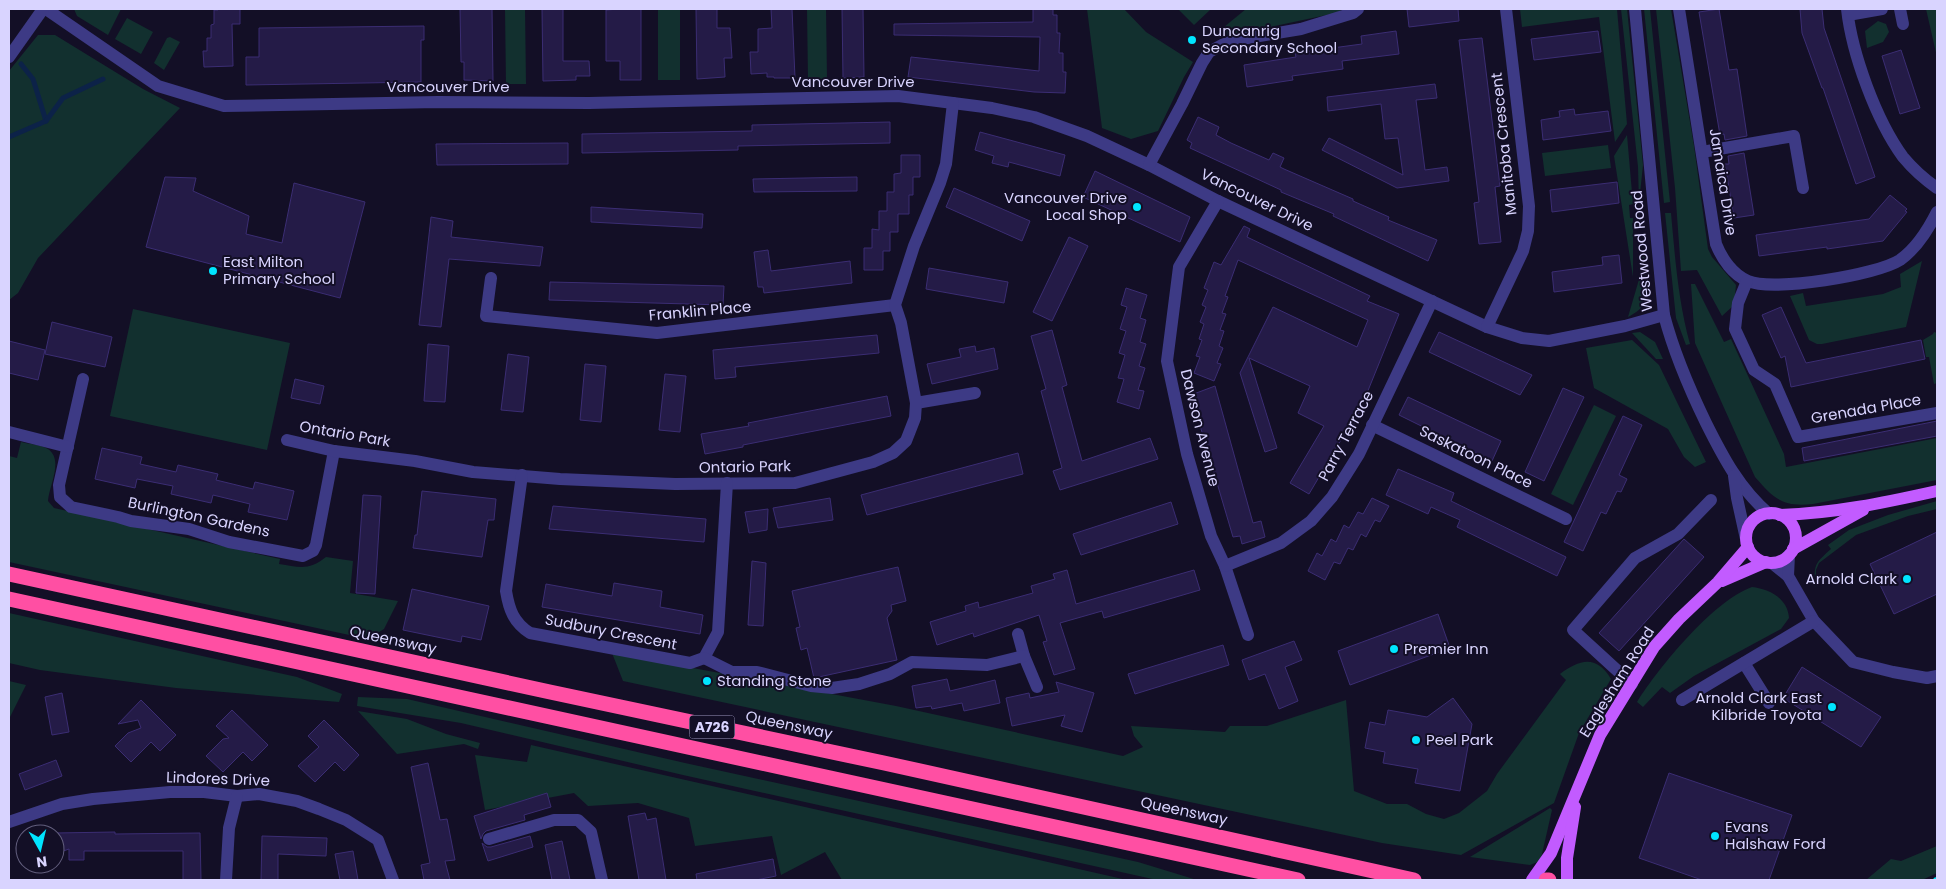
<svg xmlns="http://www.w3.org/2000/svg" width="1946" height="889" font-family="Poppins,sans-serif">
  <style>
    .green { fill: #12302f }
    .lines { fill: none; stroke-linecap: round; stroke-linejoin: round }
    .stream { stroke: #0c2248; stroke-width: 5 }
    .building { fill: #241b47; stroke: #3b2d73 }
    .minor { stroke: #3d3a85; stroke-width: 12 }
    .major { stroke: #c25bff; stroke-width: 12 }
    .highway { stroke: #ff4fa3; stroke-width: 15 }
    .rail-casing { stroke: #00e5ff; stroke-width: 5.5 }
    .rail { stroke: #130f26; stroke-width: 4; stroke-dasharray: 11; stroke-linecap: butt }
    .poi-dot { fill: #00e5ff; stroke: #130f26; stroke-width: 2 }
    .labels { text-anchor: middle; stroke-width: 4; stroke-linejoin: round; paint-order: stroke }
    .shield { fill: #130f26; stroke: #9e99be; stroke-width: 1 }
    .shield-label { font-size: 14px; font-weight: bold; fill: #d9d4ff }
    .poi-label { font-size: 15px; fill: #d9d4ff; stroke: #130f26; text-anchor: start }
    .street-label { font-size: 15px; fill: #d9d4ff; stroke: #130f26 }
  </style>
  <rect width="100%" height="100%" fill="#130f26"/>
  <g class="green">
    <path d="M74,9H121L108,35L77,16Z"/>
    <path d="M505,9H525L526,84H506Z"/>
    <rect x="658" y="9" width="22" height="71"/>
    <path d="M807,9H826L827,79H808Z"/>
    <path d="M1087,9H1124L1146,32L1193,62L1184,77L1158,131L1131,139L1102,128Z"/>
    <path d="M1178,9H1211L1194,25Z"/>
    <path d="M1246,9H1343L1336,13L1228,36L1224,27Z"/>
    <path d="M1520,9H1617L1627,124L1615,142L1599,17L1522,27Z"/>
    <path d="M1621,9H1627L1643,165L1639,203L1638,167Z"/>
    <path d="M1644,9H1650L1670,202L1664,203Z"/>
    <path d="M1656,9H1671L1694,146L1708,249L1712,257L1736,285L1734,305L1722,316L1697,270L1681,271L1675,188Z"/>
    <path d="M1926,9H1937V57Z"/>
    <path d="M127,18L153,32L141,54L115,39Z"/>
    <path d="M1878,21L1886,24L1889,32L1883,42L1867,48L1865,31Z"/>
    <path d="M38,35H55L143,89L180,108L38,258L18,293L9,300V71Z"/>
    <path d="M170,37L180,42L164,70L154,63L167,38Z"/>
    <path d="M1627,135L1633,204L1629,205L1630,218H1633V277L1614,156Z"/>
    <path d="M1608,145L1611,168L1545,176L1542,153Z"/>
    <path d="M1665,213H1671C1675,257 1678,300 1690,344L1686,345L1676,318Z"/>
    <path d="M1641,244C1647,273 1661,301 1628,317L1640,276Z"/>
    <path d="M1922,261L1906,327L1822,344H1817L1809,340L1790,296L1803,293L1806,306L1883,294L1901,287L1900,274Z"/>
    <path d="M1691,284H1695L1724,342L1731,339L1784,454L1786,467L1937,438V480L1813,504C1783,507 1775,500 1755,477L1695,343Z"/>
    <path d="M133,309L290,343L267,450L110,416Z"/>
    <path d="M1640,332L1655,342L1663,359H1656L1632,333Z"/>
    <path d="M1934,332L1937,333V383L1934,384L1929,357H1926L1923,340L1933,334Z"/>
    <path d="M1632,340L1659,365L1706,462L1695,467L1684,457L1668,429L1594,388L1586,348Z"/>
    <path d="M1594,405L1616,416L1573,505L1551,494Z"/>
    <path d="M21,442C29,444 42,445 48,449C64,460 49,486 48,501L54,508L280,559L279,564C299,567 309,571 326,557L353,561L350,593L398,601L384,629L368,639L9,562V456L17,458Z"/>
    <path d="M1937,501V509L1908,516L1856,535L1819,563L1816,570V588C1813,566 1814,564 1831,549L1828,545L1849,530L1888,515Z"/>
    <path d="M1752,587C1770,589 1788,599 1789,618L1781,629L1694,676L1670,693L1662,687L1643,707L1637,702C1659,667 1713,601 1752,587Z"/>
    <path d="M9,613L297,677L342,694L339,702L176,688L40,670L9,663Z"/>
    <path d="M612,653L896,706L1123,756L1143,747L1134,736L1131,726L1225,732L1230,726H1267L1346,700L1354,791L1387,804H1407L1426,814L1444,819L1459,813L1487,791L1497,774L1566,680L1560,674C1579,660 1596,654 1611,679L1579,733L1554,803L1461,855L1382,843L623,681Z"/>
    <path d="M9,681L26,685L9,719Z"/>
    <path d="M358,697L407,699L685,763L1138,862L1197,880H1157L683,775L461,723L357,706Z"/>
    <path d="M358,711L407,719L446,734L480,743L478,749L464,744L397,754Z"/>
    <path d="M531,745L1127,880H842L825,852L781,875L772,836L695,846L689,818L638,803L588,806L574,793L485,810L475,755L527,762Z"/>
    <path d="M1550,808L1552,810L1542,854L1540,861L1530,865L1470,857Z"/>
    <path d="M1937,846V873L1922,880H1866L1891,859L1901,861Z"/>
  </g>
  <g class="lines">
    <g class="stream">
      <path d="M21,64L33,79L46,121"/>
      <path d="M9,137L46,121L63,98L103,79"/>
    </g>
  </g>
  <g class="building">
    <path d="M218,9H240V24H232L233,66L204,67L203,51H207V38H211V25L214,24V10H218Z"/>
    <path d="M460,9H492L493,81L464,80V62H461Z"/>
    <path d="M542,9H563V61H589L590,76H576V80L543,81Z"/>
    <path d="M620,9H641V80H620V61H606V10Z"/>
    <path d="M696,9H717V28H730L732,58H724L725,77L697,79Z"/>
    <path d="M771,9H792L795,78H774V77H767V73L751,74L750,52H758V29L772,28Z"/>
    <path d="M842,9H863L864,77L843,78Z"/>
    <path d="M1033,9H1053V15H1057V33H1060L1059,53H1063V72H1066L1065,93L1034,92L908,77L911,57L1039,71L1040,37L894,35V24L1033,22Z"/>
    <path d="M1407,9H1458L1459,21L1409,27Z"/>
    <path d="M1719,9L1729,70L1737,69L1747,136L1725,140L1724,134L1720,135L1699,12Z"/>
    <path d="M1800,9H1822L1824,28L1875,177L1856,184L1823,88H1822L1802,33Z"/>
    <path d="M424,26V40H421V82L246,85V57H259V28Z"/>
    <path d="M1396,31L1399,54L1342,61L1343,69L1292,76L1293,80L1247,87L1244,65L1296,57L1295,53L1362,44L1361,36Z"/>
    <path d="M1598,31L1601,52L1534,60L1531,39Z"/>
    <path d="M1482,38L1500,186L1495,187L1501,242L1479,244L1474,203L1479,202L1459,40Z"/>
    <path d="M1901,50L1920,108L1900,114L1882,56Z"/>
    <path d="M1435,84L1437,98L1416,100L1425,170L1447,167L1449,181L1397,188L1322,150L1329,138L1403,175L1398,138L1385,139L1381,104L1328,111L1327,97Z"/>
    <path d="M1574,109L1575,115L1608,111L1611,131L1543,140L1541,120L1560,117L1559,111Z"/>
    <path d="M1198,117L1219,127L1216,135L1231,143L1269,160L1273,153L1284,158L1280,167L1284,169L1353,199V201L1389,217L1388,220L1437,240L1428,261L1333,216L1334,214L1281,192V190L1190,148L1192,143L1187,140Z"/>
    <path d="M890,122V143L738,146V150L582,153V134L752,131V125Z"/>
    <path d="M980,132L1065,155L1060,176L1009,162L1008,167L992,163L994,156L975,150Z"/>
    <path d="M568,143V164L437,165L436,144Z"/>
    <path d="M1744,153L1754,215L1734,218L1725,164H1729L1728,156Z"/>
    <path d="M901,155H920V177H913V195H909V214H898V232H890V251H883V270H864V248H872V229L879,230V211H887V192H894V174L901,173Z"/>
    <path d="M1095,171L1190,217L1180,242L1083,197Z"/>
    <path d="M165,177L196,178L193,191L249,216L246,234L282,243L294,183L365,202L340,298L146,247Z"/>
    <path d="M857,177V191L754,192L753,179Z"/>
    <path d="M1617,182L1619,203L1552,212L1550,190Z"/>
    <path d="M954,188L1030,221L1022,241L946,207Z"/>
    <path d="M1890,195L1907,209L1905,211L1907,212L1883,241L1827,249V247L1759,256L1756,235L1869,219Z"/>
    <path d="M591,207L703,214L702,228L591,222Z"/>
    <path d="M431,217L453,221L451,237L543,247L540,266L449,259L441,327L419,325Z"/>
    <path d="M1244,226L1250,229L1247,237L1370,296L1367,301L1399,314L1348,440L1342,438L1309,494L1290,483L1324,426L1298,413L1310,386L1249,358L1277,448L1265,452L1240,373L1273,307L1357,347L1368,320L1238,260L1225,296L1228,297L1222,313L1226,314L1220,330L1224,331L1219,346L1223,348L1217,363L1221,364L1214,381L1194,373L1200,357L1196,356L1202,340L1199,339L1204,324L1200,322L1206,307L1202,305L1208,290L1204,288L1214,262L1221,265Z"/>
    <path d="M1069,237L1088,246L1052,321L1033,312Z"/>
    <path d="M768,250L771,271L850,261L852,283L764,293L763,287H758L754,252Z"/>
    <path d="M1619,255L1622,283L1554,292L1552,272L1603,265L1602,257Z"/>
    <path d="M929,268L1008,282L1004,303L926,289Z"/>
    <path d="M550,282L724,286L723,305L549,300Z"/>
    <path d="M1126,288L1147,295L1140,318L1146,320L1140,342L1146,344L1139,366L1145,368L1138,390L1144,391L1139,409L1117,402L1124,379L1118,378L1125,355L1119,353L1126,331L1120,329L1127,307L1121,305Z"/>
    <path d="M1781,307L1806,363L1921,340L1925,359L1791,387L1785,356L1781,358L1762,315Z"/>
    <path d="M52,322L112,337L105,367L45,354Z"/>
    <path d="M1052,330L1067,385L1062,387L1082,461L1150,438L1158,459L1060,490L1053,471L1062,468L1041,391L1046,389L1031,336Z"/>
    <path d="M1439,332L1532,375L1520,395L1429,352Z"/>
    <path d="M877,335L879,353L735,367L736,377L715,379L713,350Z"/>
    <path d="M9,341L45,350L38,380L9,373Z"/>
    <path d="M428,344L449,346L445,402L424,401Z"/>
    <path d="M975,346L976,352L994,348L998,369L932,384L927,364L961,357L959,349Z"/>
    <path d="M508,354L529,357L523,412L501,410Z"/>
    <path d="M585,364L606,366L601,422L580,420Z"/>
    <path d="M665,374L686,376L680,432L659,430Z"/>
    <path d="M295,379L324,386L320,404L291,398Z"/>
    <path d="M1215,386L1253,523L1261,521L1265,537L1242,544L1240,536L1233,537L1191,395Z"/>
    <path d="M1563,388L1584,397L1544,481L1525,472Z"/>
    <path d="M887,396L891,416L743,445V447L705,454L701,434L749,426L748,423Z"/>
    <path d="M1408,397L1501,441L1492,461L1399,415Z"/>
    <path d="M1623,416L1642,425L1619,475L1627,479L1621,492L1617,491L1606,514L1601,512L1583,551L1564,542Z"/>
    <path d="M1937,421V436L1804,461L1802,448Z"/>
    <path d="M102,448L142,457L140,464L176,472L178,465L218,474L216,480L253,489L255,482L294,491L287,520L248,512L250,504L213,495L211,503L171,494L173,486L137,479L135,488L95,479Z"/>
    <path d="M1018,453L1023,474L867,515L861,495Z"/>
    <path d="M1398,469L1454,493L1451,501L1566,557L1557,576L1457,527L1460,520L1431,507L1428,514L1386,495Z"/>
    <path d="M422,491L496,499L494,520H488L482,557L413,548L415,535H417Z"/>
    <path d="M363,495L381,496L375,594L356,593Z"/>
    <path d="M830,498L833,520L778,528L773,508Z"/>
    <path d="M1372,498L1389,506L1380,522L1375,520L1366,537L1361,534L1353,550L1348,548L1340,564L1334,562L1325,580L1308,571L1317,553L1322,556L1331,539L1336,542L1344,525L1349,528L1358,512L1363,514Z"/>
    <path d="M1171,502L1178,524L1081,555L1073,534Z"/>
    <path d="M553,506L706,519L704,542L549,529Z"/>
    <path d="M768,509L767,530L749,533L745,512Z"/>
    <path d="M1937,532V594L1894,614L1870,564Z"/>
    <path d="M1684,539L1704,557L1619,651L1599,633Z"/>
    <path d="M752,561L766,563L763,626L748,625Z"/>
    <path d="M898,567L906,601L891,605L892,611L887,618L897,660L814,678L807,648L801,650L796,628L800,627L792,591Z"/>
    <path d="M1067,570L1076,604L1194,570L1200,590L1104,618L1102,611L1060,623L1075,669L1054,675L1043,642L1047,641L1039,615L974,637L973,633L937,645L930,622L966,611L965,606L978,602L979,608L1033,593L1031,586L1055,579L1053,574Z"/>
    <path d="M614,583L662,591L660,607L703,615L700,634L542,607L546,584L612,596Z"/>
    <path d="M412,589L489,606L481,640L462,636L461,642L403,630Z"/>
    <path d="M1438,614L1450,648L1350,685L1338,651Z"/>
    <path d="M1294,641L1302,660L1285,667L1298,701L1279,709L1265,674L1249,680L1242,660Z"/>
    <path d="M1223,645L1229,665L1135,694L1128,674Z"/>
    <path d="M1802,667L1881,717L1861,747L1783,698Z"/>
    <path d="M947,679L950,691L995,680L1000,703L964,711L962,703L932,709L931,706L916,708L912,686Z"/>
    <path d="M1056,682L1094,693L1082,732L1061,726L1065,715L1012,726L1006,698L1029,693L1030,698L1059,692Z"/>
    <path d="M62,693L69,732L52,735L45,697Z"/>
    <path d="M1453,698L1472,724L1460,791L1415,783L1418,769L1383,763L1385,752L1365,748L1370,722L1385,725L1388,710L1427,717Z"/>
    <path d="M141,700L176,735L160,751L151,742L131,762L115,746L128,733L141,728L138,720L118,724Z"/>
    <path d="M232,710L268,745L252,761L243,752L223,772L206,756L223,739L229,738L216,726Z"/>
    <path d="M324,720L359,755L344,771L335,762L315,782L298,766L319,747L308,736Z"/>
    <path d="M56,760L62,776L25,790L19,774Z"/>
    <path d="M428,763L440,820L447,819L455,860L445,861L450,880H424L421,865L430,863L411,767Z"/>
    <path d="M1669,773L1792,815L1769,880H1702L1639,858Z"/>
    <path d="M547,793L551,807L524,815L525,820L486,831L483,834L481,839L474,816Z"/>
    <path d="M645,813L647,820L656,818L666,880H639L628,816Z"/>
    <path d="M115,832V834L200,833L201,880H183V851H84V860H69V849L55,854V833Z"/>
    <path d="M262,836L327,838L326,856L278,854V880H261Z"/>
    <path d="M530,836L533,847L488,861L482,843L487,847H491Z"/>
    <path d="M562,841L570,880H552L545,845Z"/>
    <path d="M353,851L358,880H340L335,854Z"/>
    <path d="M773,859L776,876L756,880H697L696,874Z"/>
  </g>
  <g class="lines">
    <g class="minor">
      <path d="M46,9L158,86L224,106L438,102L589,103L898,96L992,108L1034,117L1087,136L1149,165L1218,201L1487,327L1522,338L1549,341L1625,326L1664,315"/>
      <path d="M1635,9L1664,315C1674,353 1689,388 1706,423C1723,457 1739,488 1769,514"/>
      <path d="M1679,9L1716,244C1722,259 1733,275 1748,281C1773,292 1877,275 1900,260C1917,248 1928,230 1937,212"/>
      <path d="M1847,9C1852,54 1876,120 1903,157C1913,169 1924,179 1937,188"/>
      <path d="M1900,9L1903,24"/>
      <path d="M1848,15L1882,9"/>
      <path d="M9,57L43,9"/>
      <path d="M1702,152L1794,136L1803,188"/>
      <path d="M1149,165L1182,104L1202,63L1209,52L1222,45L1236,40L1301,29L1353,13L1358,9"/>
      <path d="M1218,201L1179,267L1167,361L1187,454L1211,536L1225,566L1248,635"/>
      <path d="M491,278L486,316L657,333L895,305"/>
      <path d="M1747,281L1738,303L1735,329L1754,370L1775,384L1798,437L1937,413"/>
      <path d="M1487,327L1523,251L1528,231L1529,206L1506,9"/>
      <path d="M83,379L59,485L60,497L71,507L118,517L131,521L189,529L229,542L303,556L313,551L316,545L334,451"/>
      <path d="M916,403L975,393"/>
      <path d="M1372,425L1566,519"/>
      <path d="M9,432L68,447"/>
      <path d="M287,440L334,451L415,461L473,472L560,479L675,484L795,483L873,462L893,453L906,441L915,418L916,403L901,323L895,305L914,246L940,183L946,164L953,103"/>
      <path d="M522,475L506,591C509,609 513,622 530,633L690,663L704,658L718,632L727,483"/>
      <path d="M1734,476L1737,498L1746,539"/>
      <path d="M1772,563L1788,576L1814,621L1853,662L1893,672L1927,678L1937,676"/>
      <path d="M1225,566L1281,543L1311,521L1332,497L1359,454L1432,301"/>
      <path d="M1788,576L1789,555"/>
      <path d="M1018,634L1024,656L1037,687"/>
      <path d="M704,658L732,672H757L811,686L832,688L859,684L890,674L912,662L987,665L1024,656"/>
      <path d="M1744,663L1769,703"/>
      <path d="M1632,684L1573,630L1635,558L1678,534L1711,500"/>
      <path d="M1682,700L1814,621"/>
      <path d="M9,822L62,804L93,799L170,792H204L237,796L259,794L297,801L319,809L346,820L378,840L393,880"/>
      <path d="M489,839L554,820H578L591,832L602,880"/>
      <path d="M226,880L229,828L237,796"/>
    </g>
    <g class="major">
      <circle cx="1771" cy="538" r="25"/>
      <path d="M1780,515C1836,513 1883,503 1937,491"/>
      <path d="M1793,549L1863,510"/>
      <path d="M1722,581L1766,562"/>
      <path d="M1532,880L1551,853L1600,735L1654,647L1679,619L1718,582L1748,547"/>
      <path d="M1567,880V858L1575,807"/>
    </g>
    <g class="highway">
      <path d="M9,574L550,692L884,763L1414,880"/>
      <path d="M9,599L1298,880"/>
      <path d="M1546,880H1549"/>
    </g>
    <g class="rail-casing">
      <path id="rail" d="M1936,880H1937"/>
    </g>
    <use href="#rail" class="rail"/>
  </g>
  <g class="poi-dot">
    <circle cx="1192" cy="40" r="5"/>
    <circle cx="1137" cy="207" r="5"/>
    <circle cx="213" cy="271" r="5"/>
    <circle cx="1907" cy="579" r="5"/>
    <circle cx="1394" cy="649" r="5"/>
    <circle cx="707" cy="681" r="5"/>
    <circle cx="1832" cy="707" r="5"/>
    <circle cx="1416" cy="740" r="5"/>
    <circle cx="1715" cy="836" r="5"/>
  </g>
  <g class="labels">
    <rect class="shield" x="689.5" y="715.5" width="45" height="23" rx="4"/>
    <g class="shield-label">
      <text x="712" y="732">A726</text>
    </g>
    <g class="poi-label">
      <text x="1202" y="36">Duncanrig<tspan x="1202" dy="17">Secondary School</tspan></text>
      <text x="1127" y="203" text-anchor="end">Vancouver Drive<tspan x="1127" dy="17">Local Shop</tspan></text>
      <text x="223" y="267">East Milton<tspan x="223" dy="17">Primary School</tspan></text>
      <text x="1897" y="584" text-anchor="end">Arnold Clark</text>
      <text x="1404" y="654">Premier Inn</text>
      <text x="717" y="686">Standing Stone</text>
      <text x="1822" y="703" text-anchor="end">Arnold Clark East<tspan x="1822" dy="17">Kilbride Toyota</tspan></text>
      <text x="1426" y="745">Peel Park</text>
      <text x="1725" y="832">Evans<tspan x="1725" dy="17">Halshaw Ford</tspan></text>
    </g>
    <g class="street-label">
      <text x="853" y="87">Vancouver Drive</text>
      <text x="448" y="92">Vancouver Drive</text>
      <text transform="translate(1504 144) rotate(-96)" y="5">Manitoba Crescent</text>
      <text transform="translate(1723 182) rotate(81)" y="5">Jamaica Drive</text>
      <text transform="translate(1257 200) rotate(26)" y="5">Vancouver Drive</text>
      <text transform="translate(1642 251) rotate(-95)" y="5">Westwood Road</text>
      <text transform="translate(700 311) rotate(-5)" y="5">Franklin Place</text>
      <text transform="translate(1866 409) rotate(-10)" y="5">Grenada Place</text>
      <text transform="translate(1200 428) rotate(76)" y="5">Dawson Avenue</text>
      <text transform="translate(345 434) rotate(10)" y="5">Ontario Park</text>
      <text transform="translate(1346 436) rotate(-62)" y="5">Parry Terrace</text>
      <text transform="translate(1476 457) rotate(26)" y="5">Saskatoon Place</text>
      <text transform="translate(745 467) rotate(-1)" y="5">Ontario Park</text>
      <text transform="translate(199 517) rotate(12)" y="5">Burlington Gardens</text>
      <text transform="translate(611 632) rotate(11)" y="5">Sudbury Crescent</text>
      <text transform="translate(393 640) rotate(12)" y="5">Queensway</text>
      <text transform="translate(1617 682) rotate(-58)" y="5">Eaglesham Road</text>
      <text transform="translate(789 725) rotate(12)" y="5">Queensway</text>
      <text transform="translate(218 779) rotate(2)" y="5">Lindores Drive</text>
      <text transform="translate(1184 811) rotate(12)" y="5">Queensway</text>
    </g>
  </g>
  <rect width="1946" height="889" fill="none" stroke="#d9d4ff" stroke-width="20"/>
  <g transform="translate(40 849) rotate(172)"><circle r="24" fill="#130f26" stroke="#625e7d"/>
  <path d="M0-4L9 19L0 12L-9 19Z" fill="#00e5ff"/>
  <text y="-8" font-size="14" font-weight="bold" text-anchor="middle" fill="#d9d4ff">N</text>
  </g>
</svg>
